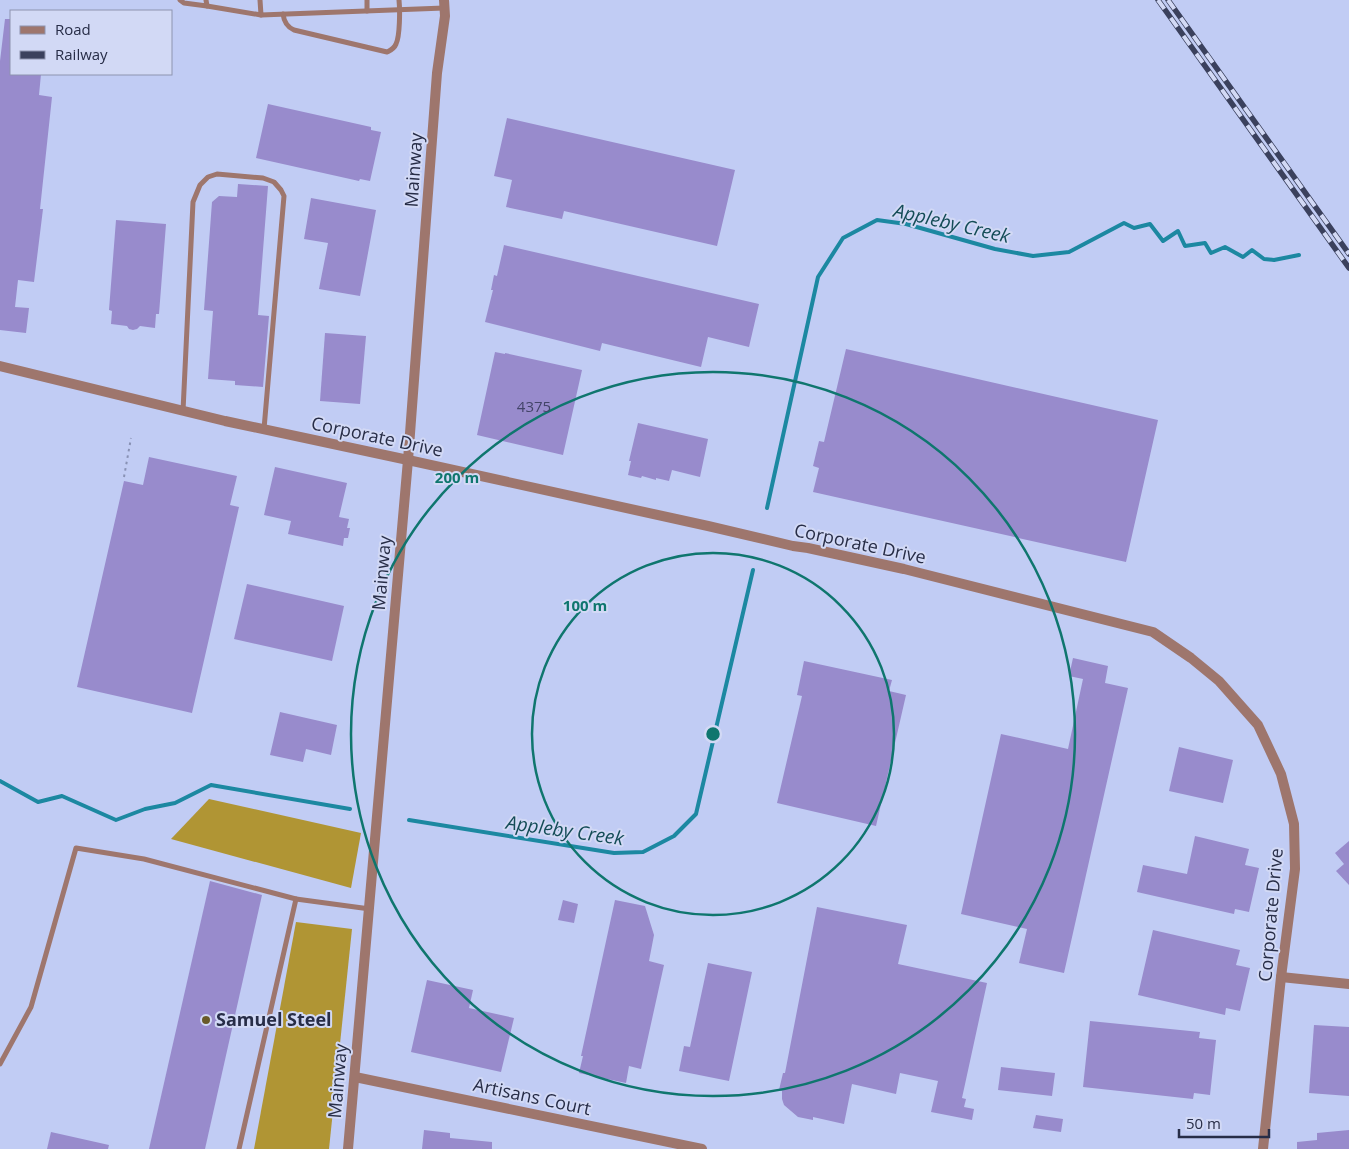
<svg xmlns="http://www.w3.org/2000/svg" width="1349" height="1149" font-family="'Open Sans',sans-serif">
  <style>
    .forest { fill: #b09534 }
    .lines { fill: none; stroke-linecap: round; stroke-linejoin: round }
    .stream { stroke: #1c88a1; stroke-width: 4 }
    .building { fill: #988bcc }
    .path { stroke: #8891b4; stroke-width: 2; stroke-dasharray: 2.5 4; stroke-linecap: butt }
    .service { stroke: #9e766d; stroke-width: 5 }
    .minor { stroke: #9e766d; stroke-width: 10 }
    .tertiary { stroke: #9e766d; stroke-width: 10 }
    .rail-casing { stroke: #3b415d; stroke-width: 5.5 }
    .rail { stroke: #d2d9f5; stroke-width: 4; stroke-dasharray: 11; stroke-linecap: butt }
    .ring { fill: none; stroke: #0f766e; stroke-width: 2.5 }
    .poi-dot { fill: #695a28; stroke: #d2d9f5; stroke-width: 2 }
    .labels { text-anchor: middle; stroke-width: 4; stroke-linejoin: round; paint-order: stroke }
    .number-label { font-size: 15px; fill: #434468 }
    .street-label { font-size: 18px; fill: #272d47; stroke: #d2d9f5 }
    .poi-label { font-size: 18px; font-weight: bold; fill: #272d47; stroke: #d2d9f5; text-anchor: start }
    .water-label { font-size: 19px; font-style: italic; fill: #144c57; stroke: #d2d9f5 }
    .centre { fill: #0f766e; stroke: #d2d9f5; stroke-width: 2.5 }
    .ring-label { font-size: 15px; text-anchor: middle; font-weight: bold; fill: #0f766e; stroke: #d2d9f5; stroke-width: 4; stroke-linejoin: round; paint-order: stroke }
  </style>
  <rect width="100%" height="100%" fill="#c1ccf4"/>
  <g class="forest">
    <path d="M209,799L361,833L351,888L171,839Z"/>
    <path d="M296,922L352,929L329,1149H254Z"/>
  </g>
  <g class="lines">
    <g class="stream">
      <path d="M767,508L818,277L843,238L877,220L906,224L995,249L1033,256L1069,252L1124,223L1134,228L1150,224L1163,241L1178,231L1185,246L1205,243L1211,253L1225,247L1243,257L1252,250L1264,259L1274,260L1299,255"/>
      <path d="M0,781L38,802L62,796L116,820L145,809L175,803L211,785L350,809"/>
      <path d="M409,820L614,853L643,852L674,836L696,814L753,570"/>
    </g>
  </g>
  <g class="building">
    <path d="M5,19H11V74H41L39,95L52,97L40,209H43L34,282L18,280L15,307L29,308L26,333L0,330V61Z"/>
    <path d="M268,104L371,127V130L381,132L370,181L360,179L359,181L256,158Z"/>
    <path d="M507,118L735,170L717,246L564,211L562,219L506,207L512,180L494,176Z"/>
    <path d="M238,184L268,186L258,315L269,316L263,387L235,385V381L208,379L213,311L204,310L212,202L219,196L237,197Z"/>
    <path d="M311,198L376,210L360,296L319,289L328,243L304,239Z"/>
    <path d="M116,220L166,224L159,314H156L155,328L140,326L137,329L133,330L129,329L127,326L111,324L112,311L109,310Z"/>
    <path d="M504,245L759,304L749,347L708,337L701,367L602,343L600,351L485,322L493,290H491L494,275L497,276Z"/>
    <path d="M325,333L366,336L360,404L320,401Z"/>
    <path d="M846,349L1158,420L1126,562L813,492L819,468L813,466L819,441L824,442Z"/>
    <path d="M495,352L505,354V353L582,370L563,455L477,435Z"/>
    <path d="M638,423L708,439L700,477L672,470L669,481L656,478V480L642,476L641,478L628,475L631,461H629Z"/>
    <path d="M149,457L237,476L230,505L239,507L192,713L77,687L124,481L143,485Z"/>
    <path d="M275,467L347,483L339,517L349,519L347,528H350L348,538H344L343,546L288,534L291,521L264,515Z"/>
    <path d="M247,584L344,606L332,661L234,639Z"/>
    <path d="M1073,658L1108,666L1105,683L1128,688L1064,973L1019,963L1027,929L961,914L1001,734L1068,749L1083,679L1069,676Z"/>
    <path d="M804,661L892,680L889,691L906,695L876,826L777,803L802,696L797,695Z"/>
    <path d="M280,712L337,725L331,755L306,749L303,762L270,755Z"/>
    <path d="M1179,747L1233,760L1223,803L1169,791Z"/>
    <path d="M1195,836L1249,849L1245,865L1259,868L1249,912L1235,909L1234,914L1137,892L1143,865L1187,874Z"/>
    <path d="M1349,841V885L1336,871L1344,864L1335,853Z"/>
    <path d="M210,881L262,895L205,1149H149Z"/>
    <path d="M563,900L578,904L574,923L558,920Z"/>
    <path d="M615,900L645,906L654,935L649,961L664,965L641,1069L629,1066L626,1083L579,1073L583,1056H581Z"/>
    <path d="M817,907L907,925L898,964L987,983L962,1098L966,1099L964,1107L974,1109L972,1120L931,1112L938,1081L900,1073L896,1094L852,1084L844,1124L813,1117V1120L798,1117L784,1105L782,1099V1091L779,1090L783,1073H785Z"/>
    <path d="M1153,930L1240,950L1236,965L1250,968L1240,1011L1226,1008L1225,1015L1138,995Z"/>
    <path d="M708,963L752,972L729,1081L679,1071L684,1046L690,1047Z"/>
    <path d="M427,980L473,990L469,1008L514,1018L501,1072L411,1052Z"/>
    <path d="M1090,1021L1200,1032L1199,1038L1216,1040L1210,1095L1194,1093L1193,1099L1083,1087Z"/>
    <path d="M1314,1025L1349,1027V1096L1309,1093Z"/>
    <path d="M1001,1067L1055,1073L1052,1096L998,1090Z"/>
    <path d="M1036,1115L1063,1119L1061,1132L1033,1128Z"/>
    <path d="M424,1130L450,1133V1138L492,1142V1149H422Z"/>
    <path d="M1349,1130V1149H1297V1142L1317,1140V1133Z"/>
    <path d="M51,1132L109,1145L108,1149H47Z"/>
  </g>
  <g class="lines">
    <path class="path" d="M124,477L131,438"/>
    <g class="service">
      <path d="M180,0L184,3L207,6L206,0"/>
      <path d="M260,0L261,15L444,8"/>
      <path d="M367,0V11"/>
      <path d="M207,6L261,15"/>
      <path d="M283,14C284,22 287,27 294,30L387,52C391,50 394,49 396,44C400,36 400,10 399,0"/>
      <path d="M183,411L193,202L200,185L208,177L217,174L263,178L274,182L281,190L284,196L264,429"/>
      <path d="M296,899L370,909"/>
      <path d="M0,1064L31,1007L76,848L144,859L296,899L239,1149"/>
    </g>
    <g class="minor">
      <path d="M1281,977L1349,984"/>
      <path d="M355,1077L702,1149"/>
    </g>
    <g class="tertiary">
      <path d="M0,366L225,421L408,460L708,526L793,546L808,548L904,569L1153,632L1191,658L1219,681L1258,725L1281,774L1294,824L1295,869L1281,977L1263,1149"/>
      <path d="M348,1149L408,460L437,73L445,16L444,0"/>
    </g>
    <g class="rail-casing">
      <g id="rail">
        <path d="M1158,0L1349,268"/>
        <path d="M1168,0L1349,254"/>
      </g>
    </g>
    <use href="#rail" class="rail"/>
  </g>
  <g class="ring">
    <circle cx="713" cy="734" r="181"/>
    <circle cx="713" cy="734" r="362"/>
  </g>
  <circle class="poi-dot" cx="206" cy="1020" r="5"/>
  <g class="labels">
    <g class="number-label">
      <text x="534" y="412">4375</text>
    </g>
    <g class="street-label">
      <text transform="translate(414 170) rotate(-86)" y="6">Mainway</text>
      <text transform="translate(377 437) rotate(12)" y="6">Corporate Drive</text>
      <text transform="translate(860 544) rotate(12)" y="6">Corporate Drive</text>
      <text transform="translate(382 573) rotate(-85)" y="6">Mainway</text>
      <text transform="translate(1271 915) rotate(-85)" y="6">Corporate Drive</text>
      <text transform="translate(338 1081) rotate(-85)" y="6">Mainway</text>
      <text transform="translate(532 1097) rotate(12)" y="6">Artisans Court</text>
    </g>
    <g class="poi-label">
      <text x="216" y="1026">Samuel Steel</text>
    </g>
    <g class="water-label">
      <text transform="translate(952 223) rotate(13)" y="7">Appleby Creek</text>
      <text transform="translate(565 830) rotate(8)" y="7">Appleby Creek</text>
    </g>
  </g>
  <circle cx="713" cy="734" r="8" class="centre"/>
  <g class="ring-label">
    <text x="457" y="483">200 m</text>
    <text x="585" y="611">100 m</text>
  </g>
  <rect x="10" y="10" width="162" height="65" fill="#d2d9f5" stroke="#8e94af"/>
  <rect x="20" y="26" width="25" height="8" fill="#9e766d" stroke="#8e94af"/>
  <text x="55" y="35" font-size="15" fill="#272d47">Road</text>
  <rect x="20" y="51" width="25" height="8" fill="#3b415d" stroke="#8e94af"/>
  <text x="55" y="60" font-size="15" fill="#272d47">Railway</text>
  <path d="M1179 1129v8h90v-8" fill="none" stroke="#272d47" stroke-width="2.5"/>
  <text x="1186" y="1129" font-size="15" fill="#272d47" stroke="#d2d9f5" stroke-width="4" paint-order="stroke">50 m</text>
</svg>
